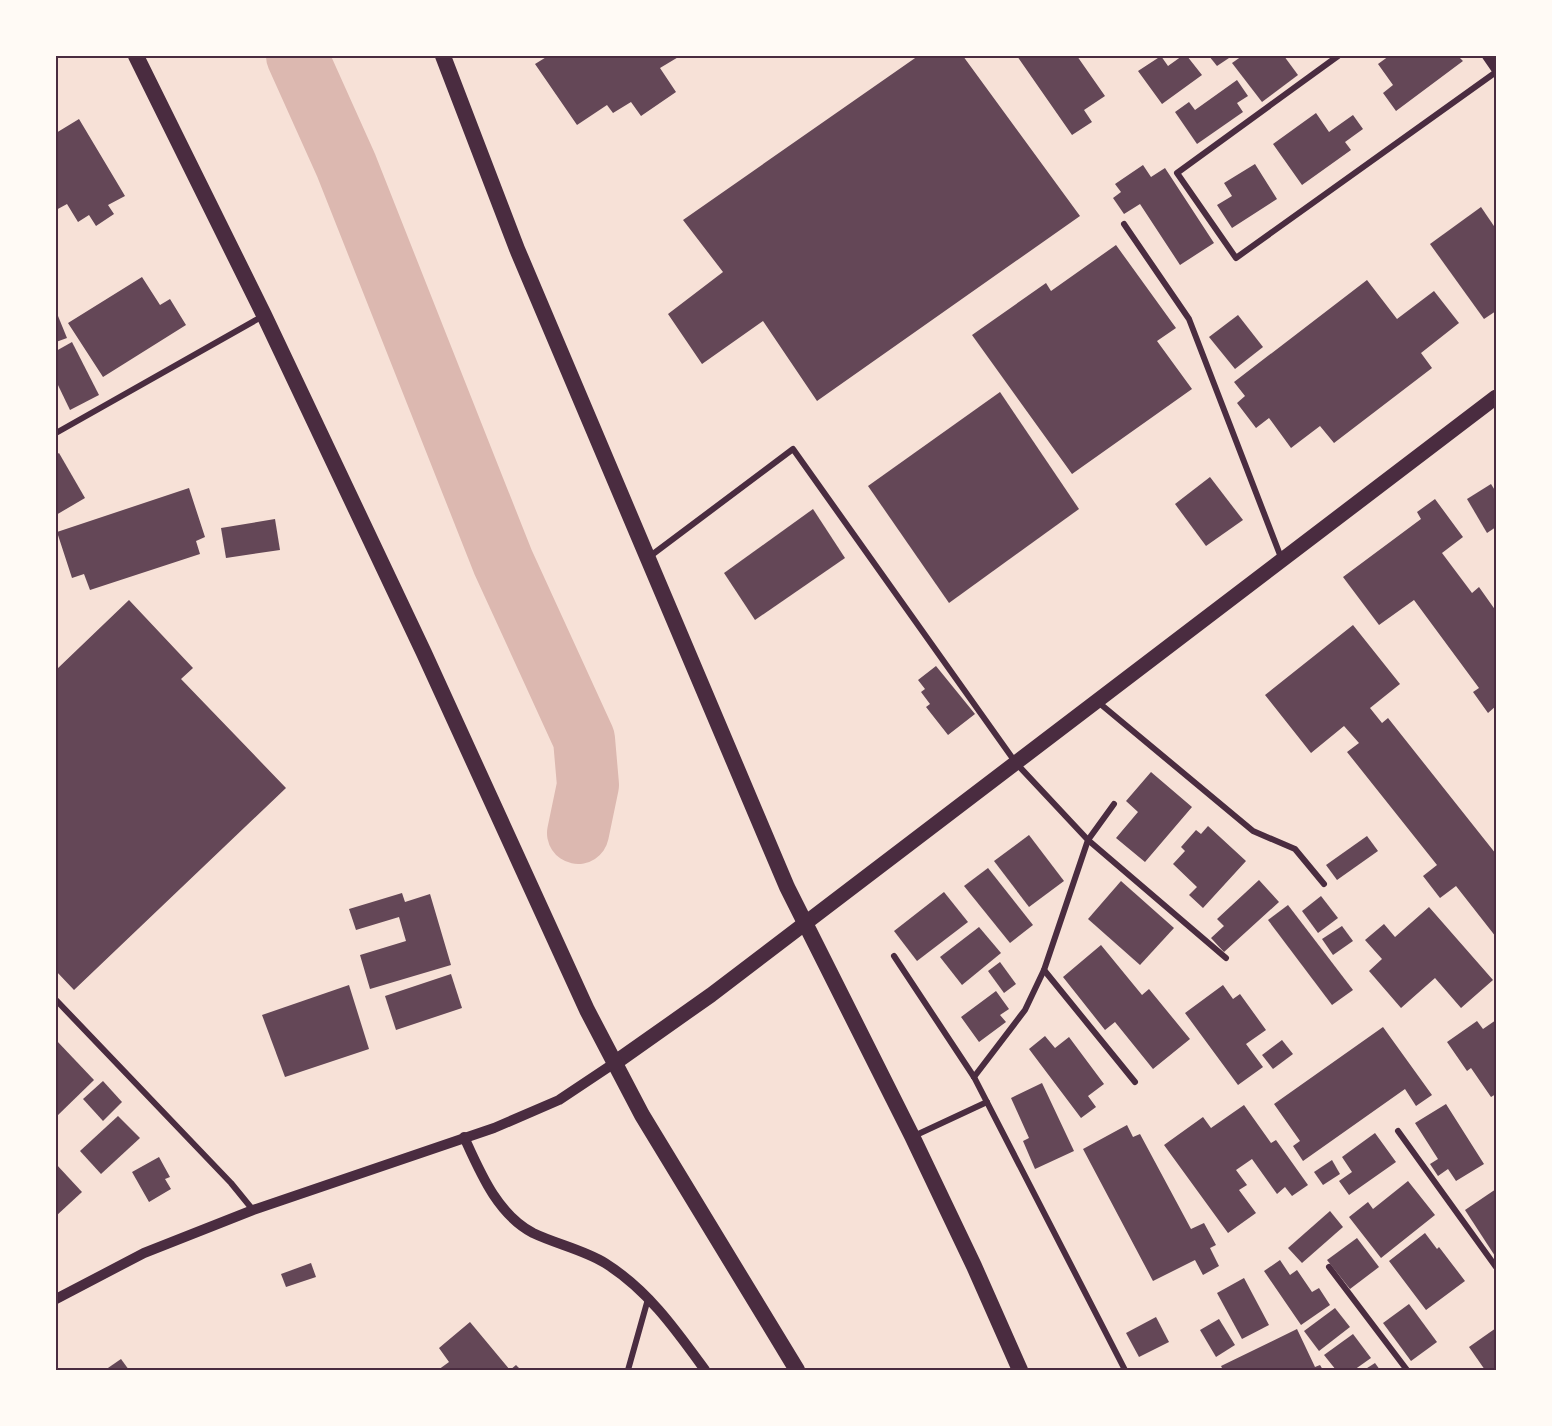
<svg xmlns="http://www.w3.org/2000/svg" width="1552" height="1426" font-family="Barlow,sans-serif">
  <style>
    .lines { fill: none; stroke-linecap: round; stroke-linejoin: round }
    .river { stroke: #dcb8b0; stroke-width: 62 }
    .building { fill: #644757 }
    .minor { stroke: #4a2c40; stroke-width: 6 }
    .tertiary { stroke: #4a2c40; stroke-width: 10 }
    .primary { stroke: #4a2c40; stroke-width: 15 }
    .trunk { stroke: #4a2c40; stroke-width: 16 }
    .neatline { fill: none; stroke: #4a2c40; stroke-width: 2 }
  </style>
  <rect width="100%" height="100%" fill="#f7e1d7"/>
  <g class="lines">
    <path class="river" d="M297,56L346,165L503,562L584,739L588,785L578,833"/>
  </g>
  <g class="building">
    <path d="M548,56H680L660,68L676,92L641,116L631,102L613,113L607,105L577,125L535,64Z"/>
    <path d="M918,56H963L1080,216L817,401L763,321L702,364L668,314L723,272L683,220Z"/>
    <path d="M1017,56H1077L1105,96L1084,110L1092,122L1072,135Z"/>
    <path d="M1161,56L1168,66L1182,56H1187L1202,75L1162,104L1138,71Z"/>
    <path d="M1209,56H1232L1217,66Z"/>
    <path d="M1242,56H1284L1298,75L1262,102L1232,63Z"/>
    <path d="M1389,56H1458L1463,61L1396,111L1383,93L1393,85L1378,64Z"/>
    <path d="M1237,80L1248,96L1237,103L1243,112L1197,144L1175,112L1189,102L1195,110Z"/>
    <path d="M1316,113L1329,132L1353,115L1363,129L1345,142L1351,150L1302,185L1273,144Z"/>
    <path d="M79,119L125,196L108,205L114,214L96,226L89,215L78,222L67,204L56,210V133Z"/>
    <path d="M1255,164L1277,199L1232,228L1217,205L1232,196L1224,183Z"/>
    <path d="M1143,165L1151,177L1165,168L1214,243L1180,265L1140,204L1124,214L1113,198L1121,192L1115,184Z"/>
    <path d="M1481,207L1496,229V311L1484,319L1430,244Z"/>
    <path d="M1116,245L1176,328L1157,341L1192,389L1072,474L972,335L1046,283L1051,291Z"/>
    <path d="M142,277L160,305L170,299L186,325L103,377L68,323Z"/>
    <path d="M1367,280L1397,319L1434,291L1459,323L1421,353L1432,368L1334,443L1320,426L1291,448L1269,418L1256,428L1237,403L1245,396L1234,382Z"/>
    <path d="M1238,315L1263,347L1235,369L1209,337Z"/>
    <path d="M58,316L67,338L56,342V317Z"/>
    <path d="M72,342L99,395L70,410L56,381V351Z"/>
    <path d="M1000,392L1079,509L949,603L868,486Z"/>
    <path d="M59,453L85,498L56,515V455Z"/>
    <path d="M1210,477L1243,520L1206,546L1175,504Z"/>
    <path d="M1491,484L1496,492V527L1487,533L1467,499Z"/>
    <path d="M189,488L205,537L196,541L200,554L90,590L84,574L72,578L57,532Z"/>
    <path d="M1435,499L1463,537L1442,553L1472,593L1479,587L1496,611V706L1488,713L1473,692L1479,688L1414,600L1379,625L1343,577L1421,519L1417,512Z"/>
    <path d="M813,509L845,558L755,620L724,573Z"/>
    <path d="M275,519L280,550L226,558L221,528Z"/>
    <path d="M129,600L193,668L181,679L286,788L74,990L56,971V670Z"/>
    <path d="M1353,625L1400,684L1370,708L1382,723L1388,718L1496,854V937L1456,886L1440,898L1423,876L1437,865L1347,752L1359,743L1344,726L1311,753L1265,695Z"/>
    <path d="M936,666L975,714L948,735L926,707L930,704L921,692L925,689L918,680Z"/>
    <path d="M1151,772L1192,807L1145,862L1116,838L1138,812L1126,801Z"/>
    <path d="M1208,826L1246,861L1203,908L1189,895L1197,887L1173,864L1185,851L1181,847L1196,830L1201,834Z"/>
    <path d="M1029,835L1064,881L1029,907L994,861Z"/>
    <path d="M1367,836L1378,851L1337,880L1326,865Z"/>
    <path d="M988,868L1033,925L1010,943L964,886Z"/>
    <path d="M1259,880L1279,902L1224,952L1211,938L1224,926L1217,919Z"/>
    <path d="M1121,881L1174,928L1140,965L1088,919Z"/>
    <path d="M944,892L968,922L917,961L894,931Z"/>
    <path d="M402,893L405,902L430,894L451,965L370,989L360,955L406,941L399,917L356,930L349,909Z"/>
    <path d="M1321,896L1338,918L1318,933L1302,911Z"/>
    <path d="M1288,905L1353,990L1332,1005L1268,920Z"/>
    <path d="M1429,907L1493,980L1461,1008L1435,978L1401,1008L1369,971L1382,959L1365,940L1384,924L1395,937Z"/>
    <path d="M1342,926L1353,941L1333,955L1322,939Z"/>
    <path d="M979,927L1001,953L962,985L940,957Z"/>
    <path d="M1101,945L1142,995L1149,989L1190,1039L1153,1069L1115,1022L1105,1030L1063,977Z"/>
    <path d="M1000,962L1016,984L1004,993L988,971Z"/>
    <path d="M451,974L462,1008L396,1030L385,996Z"/>
    <path d="M349,985L369,1049L285,1077L262,1015Z"/>
    <path d="M1223,985L1233,999L1240,994L1266,1030L1246,1044L1263,1067L1238,1085L1185,1013Z"/>
    <path d="M996,991L1009,1009L1000,1015L1006,1022L979,1042L961,1017Z"/>
    <path d="M1496,1020V1094L1491,1097L1471,1068L1467,1071L1447,1042L1477,1021L1483,1029Z"/>
    <path d="M1383,1027L1432,1095L1416,1106L1405,1089L1303,1161L1293,1146L1300,1141L1274,1104Z"/>
    <path d="M1045,1036L1055,1048L1069,1037L1104,1084L1088,1096L1096,1107L1081,1118L1029,1049Z"/>
    <path d="M56,1040L94,1080L56,1117Z"/>
    <path d="M1282,1040L1293,1054L1273,1069L1262,1055Z"/>
    <path d="M103,1081L122,1102L103,1121L83,1099Z"/>
    <path d="M1042,1083L1074,1151L1035,1169L1023,1141L1029,1138L1011,1098Z"/>
    <path d="M1446,1104L1484,1164L1456,1181L1448,1169L1438,1176L1430,1164L1438,1159L1415,1123Z"/>
    <path d="M1244,1105L1271,1143L1276,1140L1308,1185L1292,1196L1285,1187L1277,1194L1252,1159L1236,1170L1247,1185L1239,1190L1256,1213L1228,1233L1164,1145L1203,1117L1211,1128Z"/>
    <path d="M118,1116L140,1138L101,1174L80,1151Z"/>
    <path d="M1127,1125L1133,1137L1140,1134L1191,1229L1204,1223L1216,1245L1210,1248L1219,1266L1203,1275L1195,1260L1153,1281L1083,1149Z"/>
    <path d="M1375,1133L1396,1162L1349,1195L1339,1181L1352,1172L1342,1157Z"/>
    <path d="M159,1157L170,1177L165,1179L171,1189L149,1202L132,1172Z"/>
    <path d="M1332,1160L1340,1174L1323,1185L1314,1172Z"/>
    <path d="M56,1164L82,1192L56,1216Z"/>
    <path d="M1408,1181L1435,1215L1381,1258L1349,1217L1368,1202L1373,1209Z"/>
    <path d="M1496,1189V1255L1495,1256L1465,1210Z"/>
    <path d="M1330,1211L1343,1227L1302,1263L1288,1248Z"/>
    <path d="M1425,1233L1437,1249L1439,1247L1465,1281L1426,1310L1389,1261Z"/>
    <path d="M1357,1238L1379,1267L1350,1289L1327,1260Z"/>
    <path d="M1280,1260L1290,1275L1297,1270L1312,1292L1319,1288L1330,1305L1301,1325L1264,1271Z"/>
    <path d="M311,1263L316,1277L286,1287L281,1274Z"/>
    <path d="M1244,1278L1269,1325L1242,1339L1217,1293Z"/>
    <path d="M1409,1304L1437,1342L1411,1361L1383,1323Z"/>
    <path d="M1335,1308L1350,1327L1319,1351L1304,1331Z"/>
    <path d="M1156,1317L1169,1342L1139,1357L1126,1333Z"/>
    <path d="M1219,1319L1235,1345L1216,1357L1200,1330Z"/>
    <path d="M470,1322L510,1370L516,1365L521,1370H438L449,1362L439,1348Z"/>
    <path d="M1496,1328V1370H1485L1469,1347Z"/>
    <path d="M1297,1329L1315,1367L1320,1365L1323,1370H1223L1221,1366Z"/>
    <path d="M1353,1334L1371,1358L1354,1370H1336L1324,1355Z"/>
    <path d="M121,1359L129,1370H105Z"/>
    <path d="M1375,1363L1380,1370H1364Z"/>
  </g>
  <g class="lines">
    <g class="minor">
      <path d="M1338,56L1177,173L1236,258L1496,72"/>
      <path d="M1124,224L1189,319L1282,560"/>
      <path d="M56,433L263,316"/>
      <path d="M649,557L793,449L1016,763L1088,840L1044,970L1025,1010L974,1077"/>
      <path d="M1098,702L1253,831L1295,849L1324,884"/>
      <path d="M1114,804L1088,840L1226,958"/>
      <path d="M894,956L974,1077L1125,1370"/>
      <path d="M1044,970L1135,1082"/>
      <path d="M56,1000L231,1183L253,1210"/>
      <path d="M1398,1131L1496,1267"/>
      <path d="M914,1136L987,1102"/>
      <path d="M1329,1267L1407,1370"/>
      <path d="M628,1370L648,1299"/>
    </g>
    <g class="tertiary">
      <path d="M1487,56L1496,69"/>
      <path d="M464,1137C480,1172 497,1214 533,1233C556,1244 584,1250 605,1263C648,1290 676,1330 705,1370"/>
      <path d="M56,1299L144,1253L253,1210L494,1128L559,1100L616,1062"/>
    </g>
    <path class="primary" d="M616,1062L711,995L1496,397"/>
    <g class="trunk">
      <path d="M136,56L264,315L424,653L587,1010L642,1115L797,1370"/>
      <path d="M443,56L517,249L787,887L912,1136L974,1266L1020,1370"/>
    </g>
  </g>
  <rect width="1552" height="1426" fill="none" stroke="#fffaf5" stroke-width="114"/>
  <rect x="57" y="57" width="1438" height="1312" class="neatline"/>
</svg>
